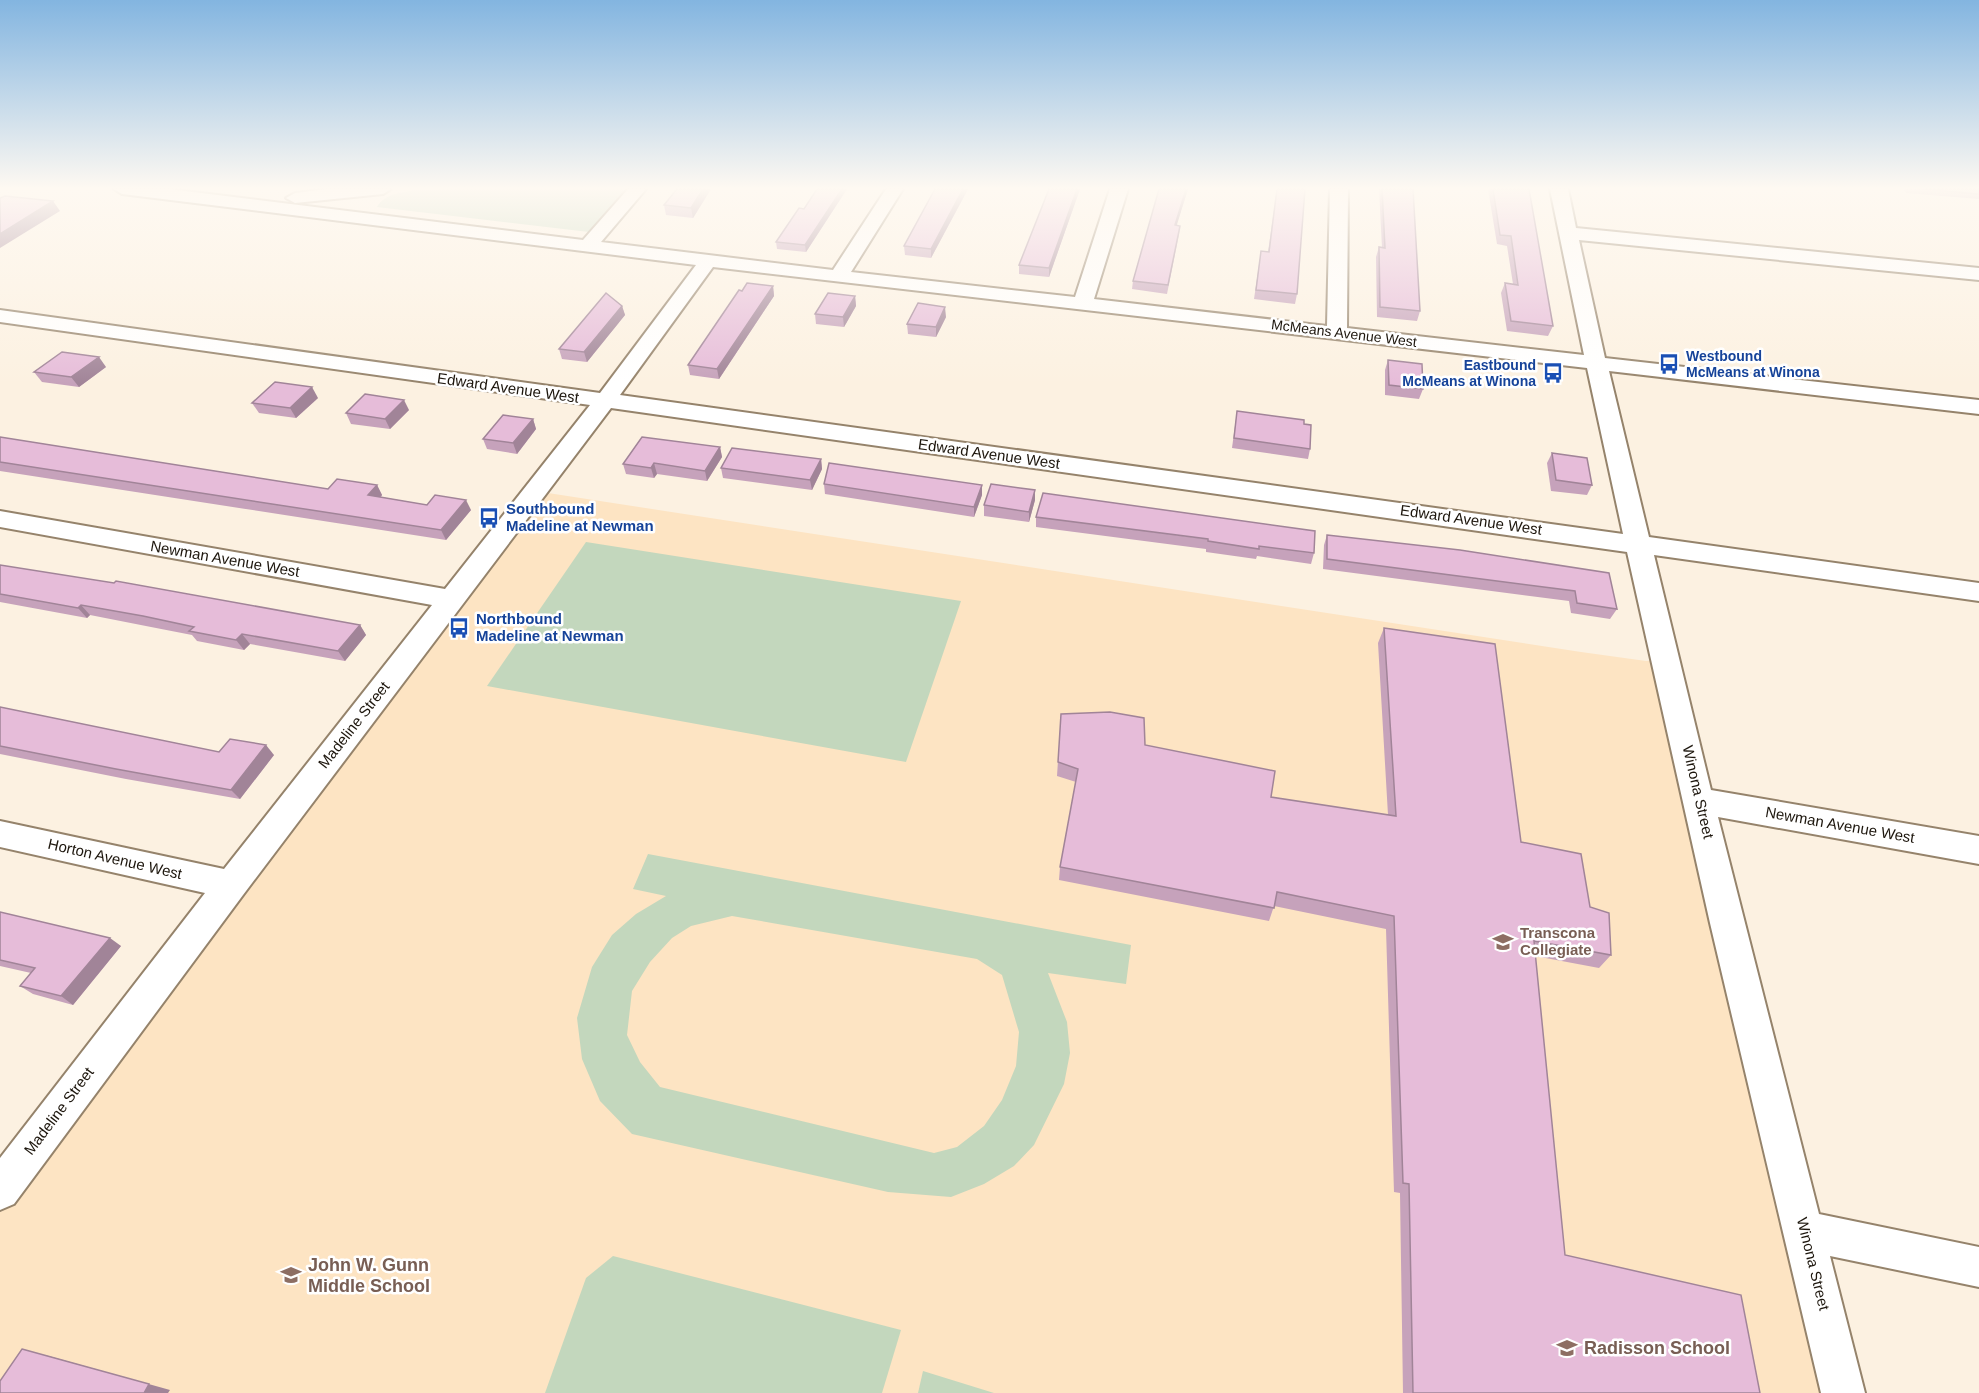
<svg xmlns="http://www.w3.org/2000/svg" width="1979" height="1393" font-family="Arial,sans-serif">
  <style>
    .built { fill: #fde4c3 }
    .green { fill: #c3d7bd; fill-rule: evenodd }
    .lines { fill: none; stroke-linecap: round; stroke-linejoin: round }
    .street-casing { stroke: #95836b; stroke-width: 4 }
    .street { fill: #fff; fill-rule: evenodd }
    .wall { fill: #c6a2bb }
    .shaded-wall { fill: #a18498 }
    .building { fill: #e6bcd9; stroke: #a18498; stroke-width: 1.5 }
    .labels { text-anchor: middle; stroke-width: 5; stroke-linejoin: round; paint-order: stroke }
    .far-street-label { font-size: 14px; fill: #1d160d; stroke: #fff }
    .far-transit-label { font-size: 14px; font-weight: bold; fill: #164399; stroke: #fff; text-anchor: start }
    .street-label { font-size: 15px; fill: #1d160d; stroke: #fff }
    .transit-label { font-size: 15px; font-weight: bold; fill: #164399; stroke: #fff; text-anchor: start }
    .education-label { font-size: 15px; font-weight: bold; fill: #785e54; stroke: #fff; text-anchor: start }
    .near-education-label { font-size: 18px; font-weight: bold; fill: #785e54; stroke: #fff; text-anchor: start }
  </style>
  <rect width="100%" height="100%" fill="#fcf1e1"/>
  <path class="built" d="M535,491L1581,652L1646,661L1668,659L1843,1393H0V1190Z"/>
  <g class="green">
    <path d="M442,189H627L589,232L377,207C387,188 423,191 442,189Z"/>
    <path d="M586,542L961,601L906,762L487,686Z"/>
    <path d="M648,854L1131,945L1126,984L1048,973L1067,1022L1070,1053L1064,1084L1034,1145L1014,1166L984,1184L951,1197L888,1192L632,1134L600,1101L582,1059L577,1018L592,967L612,935L636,914L666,896L633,889ZM732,916L977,959L1002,975L1019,1032L1016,1066L1002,1100L984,1126L957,1147L934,1153L660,1087L640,1062L627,1035L632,991L650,962L672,938L691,926Z"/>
    <path d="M613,1256L901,1330L882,1393H545L586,1278Z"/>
    <path d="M923,1371L994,1393H918Z"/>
  </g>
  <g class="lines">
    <g class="street-casing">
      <g id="street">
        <path d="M114,189H169L583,240L628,189H646L601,242L833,270L886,189H903L851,272L1075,297L1110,189H1128L1094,299L1327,326L1330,189H1348L1347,328L1584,355L1550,189H1568L1576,228L1979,268V280L1579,240L1605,358L1979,400V414L1609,371L1649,537L1979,583V601L1654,555L1711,790L1979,836V864L1718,817L1819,1214L1979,1247V1287L1830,1256L1865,1393H1821L1710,923L1627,552L611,408L243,895L14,1204L0,1210V1158L205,893L0,847V821L224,869L432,605L0,527V511L445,589L590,405L0,322V310L600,393L696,265L122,194ZM713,267L1587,368L1623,534L620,395Z"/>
        <path d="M327,189H391L383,194L295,203L286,198L295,193Z"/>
      </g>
    </g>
    <use href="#street" class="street"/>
  </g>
  <g class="wall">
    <path d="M677,189H711L693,218L666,215L664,205Z"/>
    <path d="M817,189H847L806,252L777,249L776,242L804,209Z"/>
    <path d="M935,189H968L931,258L905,255L904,246Z"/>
    <path d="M1080,189L1049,277L1019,274V265Z"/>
    <path d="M1159,189H1188L1176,226H1180L1179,234L1167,294L1132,289L1133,281Z"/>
    <path d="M1277,189H1305L1297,294L1295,304L1254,299L1261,251L1268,252Z"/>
    <path d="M1379,189H1413L1420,311L1417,321L1377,317L1376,257L1379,247L1382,248Z"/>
    <path d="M1488,189H1529L1553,326L1548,336L1507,331L1501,293L1505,283L1513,284L1507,246L1497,244Z"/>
    <path d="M1904,189H1979V199L1906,193Z"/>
    <path d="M773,286L774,296L719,379L690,375L688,365L742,291Z"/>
    <path d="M855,296L856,306L844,327L816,324L815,314Z"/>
    <path d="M622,306L625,315L587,362L562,359L559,349Z"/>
    <path d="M946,317L936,337L908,334L907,324Z"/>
    <path d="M1388,360L1423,389L1419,399L1385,395V370Z"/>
    <path d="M106,367L79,387L42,382L34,372Z"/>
    <path d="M318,398L296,418L259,413L252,403Z"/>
    <path d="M409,410L390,429L351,424L346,413Z"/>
    <path d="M1237,411L1310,449L1308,459L1232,448Z"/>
    <path d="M533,419L536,429L517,454L487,449L483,439Z"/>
    <path d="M0,437L328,489L377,485L382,495L381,497L427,505L471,510L446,540L0,471Z"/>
    <path d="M720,447L722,457L707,481L657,474L654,478L626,474L623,464Z"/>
    <path d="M1552,453L1592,485L1587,495L1551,491L1547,463Z"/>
    <path d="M821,459L822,469L812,490L723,478L721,468Z"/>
    <path d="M824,484L982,485V495L974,517L825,494Z"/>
    <path d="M1035,500L1029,522L984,516V505Z"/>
    <path d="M1036,517L1314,553L1311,564L1257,556L1256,559L1206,552V549L1036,527Z"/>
    <path d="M1327,535L1609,573L1617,609L1610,619L1571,613L1569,601L1323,569L1324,545Z"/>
    <path d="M0,565L360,625L366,635L345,661L250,644L244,650L197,641L192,635L151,627L90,615L87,618L0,602Z"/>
    <path d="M1384,628L1521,842L1590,907L1611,955L1599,968L1535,956L1565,1255L1760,1393H1403L1400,1193L1394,1192L1386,929L1274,906L1269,921L1059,880L1060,867L1076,782L1057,776L1061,714L1145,745L1271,797L1388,815L1378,643Z"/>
    <path d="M0,707L219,752L274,755L240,799L126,779L0,754Z"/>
    <path d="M0,912L121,946L73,1005L33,994L20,986L31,973L0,966Z"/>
  </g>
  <g class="shaded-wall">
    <path d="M703,189H711L693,218L691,208Z"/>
    <path d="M842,189H847L806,252L805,245Z"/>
    <path d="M963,189H968L931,258V249Z"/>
    <path d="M1077,189H1080L1049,277V268Z"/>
    <path d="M1186,189H1188L1174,234L1175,225Z"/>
    <path d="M53,201L60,211L0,248V234Z"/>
    <path d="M773,286L774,296L719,379L717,369Z"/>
    <path d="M855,296L856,306L844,327L843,317Z"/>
    <path d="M622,306L625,315L587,362L584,352Z"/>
    <path d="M945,307L946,317L936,337V327Z"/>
    <path d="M99,357L106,367L79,387L71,377Z"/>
    <path d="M312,387L318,398L296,418L290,408Z"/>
    <path d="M404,400L409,410L390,429L385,419Z"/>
    <path d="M533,419L536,429L517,454L513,443Z"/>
    <path d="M720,447L722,457L707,481L705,471Z"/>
    <path d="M821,459L822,469L812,490L810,480Z"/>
    <path d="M654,463L657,474L654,478L651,468Z"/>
    <path d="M377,485L382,495L373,505L368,495Z"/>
    <path d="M982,485V495L974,517V507Z"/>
    <path d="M1035,490V500L1029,522V512Z"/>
    <path d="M466,500L471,510L446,540L441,530Z"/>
    <path d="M81,605L90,615L87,618L78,608Z"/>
    <path d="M360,625L366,635L345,661L338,651Z"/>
    <path d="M242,634L250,644L244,650L236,640Z"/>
    <path d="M266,745L274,755L240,799L231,790Z"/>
    <path d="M110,938L121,946L73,1005L61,996Z"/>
    <path d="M45,1355L170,1390L168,1393H144Z"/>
  </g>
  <g class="building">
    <path d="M677,189H703L691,208L664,205Z"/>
    <path d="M817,189H842L805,245L776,242L799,208L804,209Z"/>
    <path d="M935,189H963L931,249L904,246Z"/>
    <path d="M1049,189H1077L1049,268L1019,265Z"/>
    <path d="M1159,189H1186L1175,225L1180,226L1168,285L1133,281Z"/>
    <path d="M1277,189H1305L1297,294L1256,290L1261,251L1269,252Z"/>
    <path d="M1382,189H1413L1420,311L1380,307L1379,247L1385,248Z"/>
    <path d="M1493,189H1529L1553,326L1511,321L1505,283L1518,285L1511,236L1500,235Z"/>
    <path d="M1924,189H1979V194Z"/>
    <path d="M5,196L53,201L0,234V198Z"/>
    <path d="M747,283L773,286L717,369L688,365L739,290L742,291Z"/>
    <path d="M606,293L622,306L584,352L559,349Z"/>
    <path d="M828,293L855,296L843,317L815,314Z"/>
    <path d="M918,303L945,307L936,327L907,324Z"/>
    <path d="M62,352L99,357L71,377L34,372Z"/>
    <path d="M1388,360L1422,364L1423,389L1389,385Z"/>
    <path d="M275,382L312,387L290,408L252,403Z"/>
    <path d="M365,394L404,400L385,419L346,413Z"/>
    <path d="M1237,411L1304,420V424L1311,425L1310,449L1234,438Z"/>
    <path d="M503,415L533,419L513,443L483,439Z"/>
    <path d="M0,437L328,489L337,479L377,485L368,495L427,505L435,495L466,500L441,530L0,462Z"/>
    <path d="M642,437L720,447L705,471L654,463L651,468L623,464Z"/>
    <path d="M732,448L821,459L810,480L721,468Z"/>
    <path d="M1552,453L1587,458L1592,485L1556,480Z"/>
    <path d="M829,463L982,485L974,507L824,484Z"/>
    <path d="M991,484L1035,490L1029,512L984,505Z"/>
    <path d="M1043,493L1315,531L1314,553L1259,546V549L1208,541V539L1036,517Z"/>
    <path d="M1327,535L1460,550L1609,573L1617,609L1577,603L1575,591L1327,559Z"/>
    <path d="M0,565L114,583L116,581L360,625L338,651L242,634L236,640L189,631L194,627L143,616L81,605L78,608L0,594Z"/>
    <path d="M1384,628L1495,644L1521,842L1581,854L1590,907L1609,913L1611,955L1534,941L1565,1255L1741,1295L1760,1393H1413L1409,1184L1403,1183L1394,916L1277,892L1274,908L1060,867L1078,769L1058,762L1061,714L1110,712L1144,718L1145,745L1275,771L1271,797L1396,816Z"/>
    <path d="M0,707L219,752L230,739L266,745L231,790L116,769L0,746Z"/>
    <path d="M0,912L110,938L61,996L20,986L35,968L0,960Z"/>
    <path d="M22,1349L149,1384L144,1393H0V1381Z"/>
  </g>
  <linearGradient id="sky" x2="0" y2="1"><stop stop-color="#83b5e0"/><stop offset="0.49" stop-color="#fef9f2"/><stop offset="1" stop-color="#fef9f2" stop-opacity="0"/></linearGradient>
  <rect width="1979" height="384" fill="url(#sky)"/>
  <defs>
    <g id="bus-bare" transform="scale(1.62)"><path d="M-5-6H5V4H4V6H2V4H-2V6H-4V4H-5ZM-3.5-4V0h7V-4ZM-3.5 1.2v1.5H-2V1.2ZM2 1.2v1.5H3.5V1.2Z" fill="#1a4fb4" stroke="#fff" stroke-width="2.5" paint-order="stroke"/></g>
    <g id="school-bare" transform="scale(1.62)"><path d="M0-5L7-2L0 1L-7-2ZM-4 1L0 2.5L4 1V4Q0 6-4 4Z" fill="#8d6e63" stroke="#fff" stroke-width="2.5" paint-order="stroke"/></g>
  </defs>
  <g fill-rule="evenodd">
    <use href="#bus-bare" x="1669" y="364"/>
    <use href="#bus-bare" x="1553" y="373"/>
    <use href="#bus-bare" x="489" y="518"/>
    <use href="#bus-bare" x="459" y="628"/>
    <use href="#school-bare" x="1503" y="942"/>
    <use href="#school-bare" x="291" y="1275"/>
    <use href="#school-bare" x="1567" y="1348"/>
  </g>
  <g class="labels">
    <g class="far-street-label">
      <text transform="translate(1344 333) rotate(7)" y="5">McMeans Avenue West</text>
    </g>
    <g class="far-transit-label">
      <text x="1686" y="361">Westbound<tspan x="1686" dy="16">McMeans at Winona</tspan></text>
      <text x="1536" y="370" text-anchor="end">Eastbound<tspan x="1536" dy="16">McMeans at Winona</tspan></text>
    </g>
    <g class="street-label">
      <text transform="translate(508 388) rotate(8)" y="5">Edward Avenue West</text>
      <text transform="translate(989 454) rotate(8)" y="5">Edward Avenue West</text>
      <text transform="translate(1471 520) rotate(8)" y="5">Edward Avenue West</text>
      <text transform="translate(225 559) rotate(10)" y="5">Newman Avenue West</text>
      <text transform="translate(354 725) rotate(-52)" y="5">Madeline Street</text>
      <text transform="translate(1698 792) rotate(77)" y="5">Winona Street</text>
      <text transform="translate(1840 825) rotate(10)" y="5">Newman Avenue West</text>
      <text transform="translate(115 859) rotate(13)" y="5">Horton Avenue West</text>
      <text transform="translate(59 1111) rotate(-53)" y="5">Madeline Street</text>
      <text transform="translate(1813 1264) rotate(76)" y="5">Winona Street</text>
    </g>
    <g class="transit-label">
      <text x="506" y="514">Southbound<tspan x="506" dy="17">Madeline at Newman</tspan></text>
      <text x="476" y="624">Northbound<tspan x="476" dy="17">Madeline at Newman</tspan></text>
    </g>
    <g class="education-label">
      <text x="1520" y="938">Transcona<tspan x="1520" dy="17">Collegiate</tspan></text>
    </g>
    <g class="near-education-label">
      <text x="308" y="1271">John W. Gunn<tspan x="308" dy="21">Middle School</tspan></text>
      <text x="1584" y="1354">Radisson School</text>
    </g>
  </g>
</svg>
